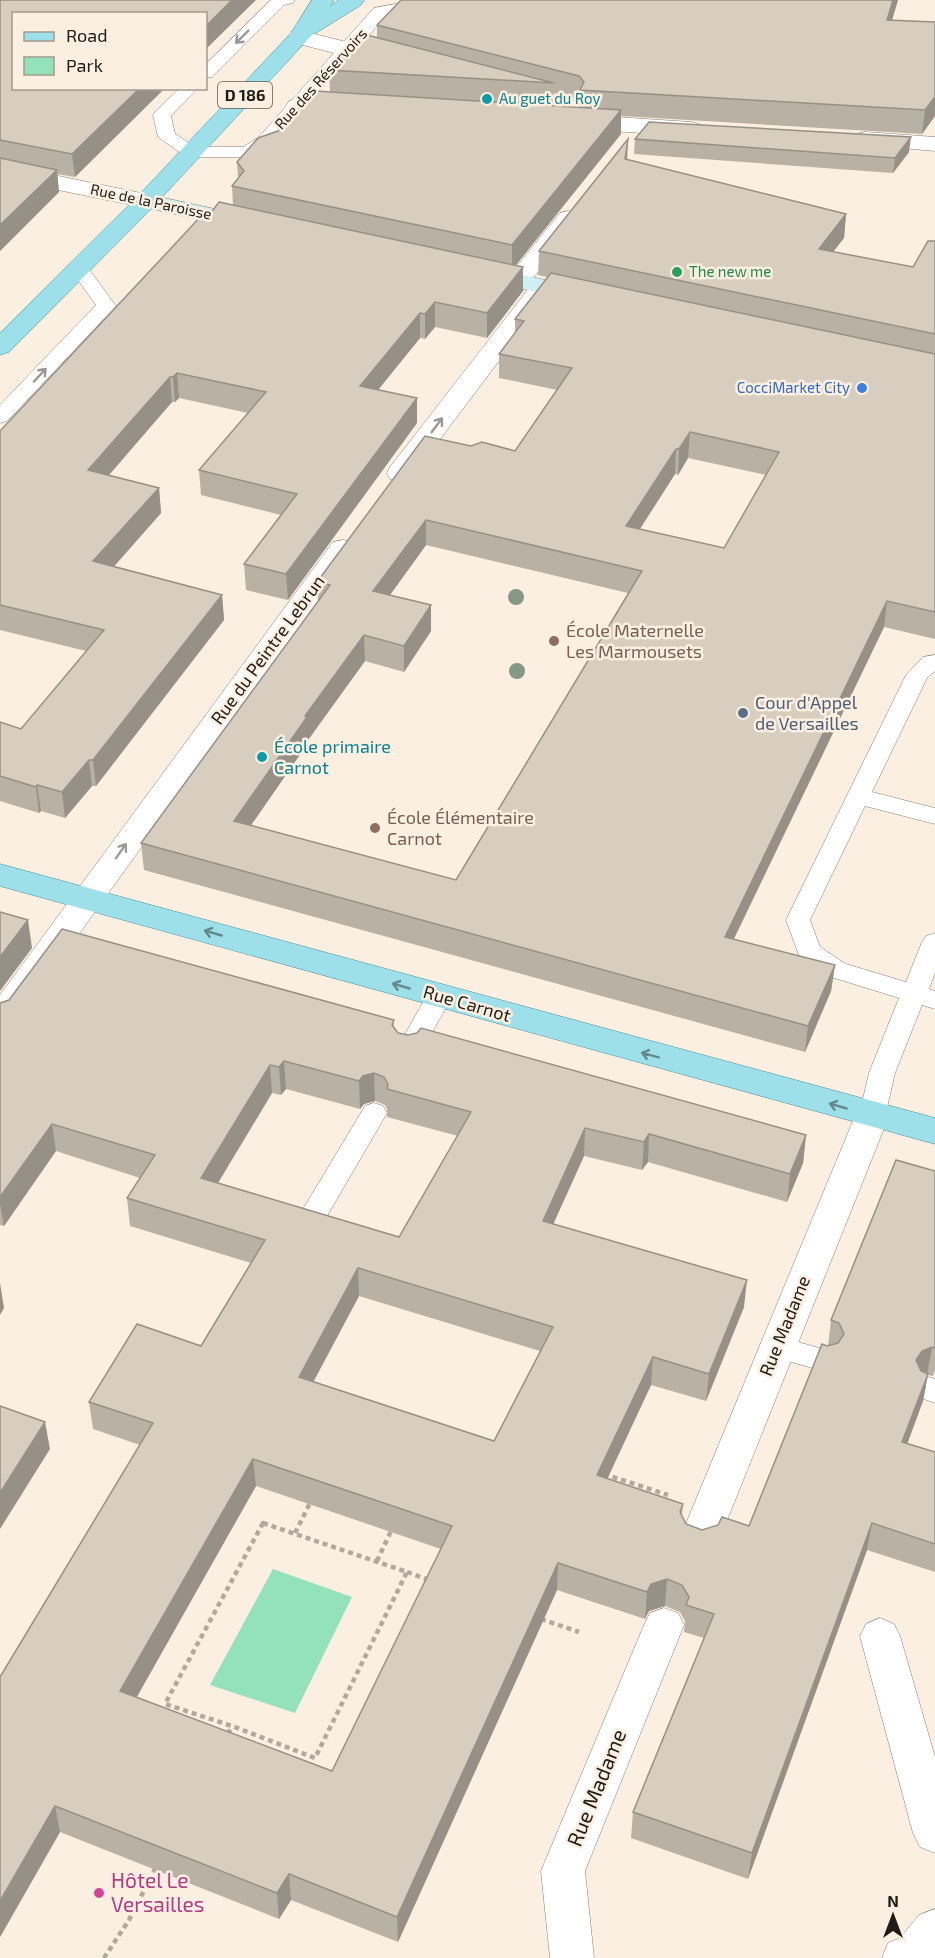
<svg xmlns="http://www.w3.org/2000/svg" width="935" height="1958" font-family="'Exo 2',sans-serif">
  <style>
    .green { fill: #94e2bc }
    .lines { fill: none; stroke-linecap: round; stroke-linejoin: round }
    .lane-casing { stroke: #897f73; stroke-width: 1 }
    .street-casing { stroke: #897f73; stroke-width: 1 }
    .secondary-casing { stroke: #897f73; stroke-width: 1 }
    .primary-casing { stroke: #468e97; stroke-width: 1 }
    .path { stroke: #b2a99e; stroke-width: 4.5; stroke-dasharray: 5 4; stroke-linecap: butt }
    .lane { fill: #fff; fill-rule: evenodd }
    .street { fill: #fff; fill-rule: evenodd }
    .secondary { fill: #ceeff4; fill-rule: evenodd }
    .primary { fill: #9de0ea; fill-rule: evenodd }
    .tree { fill: #859887 }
    .wall { fill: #bab1a5; fill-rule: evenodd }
    .shaded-wall { fill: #979086 }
    .building { fill: #d8cec0; stroke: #979086; stroke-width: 1.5; fill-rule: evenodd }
    .oneway { stroke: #9b9997 }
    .oneway2 { stroke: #65888b }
    .culture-dot { fill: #0f9aa8; stroke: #faefe1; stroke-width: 2 }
    .leisure-dot { fill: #2e9e5b; stroke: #faefe1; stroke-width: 2 }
    .shop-dot { fill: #3f7fe0; stroke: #faefe1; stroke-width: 2 }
    .education-dot { fill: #8d6e63; stroke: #faefe1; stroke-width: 2 }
    .service-dot { fill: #5c6f8a; stroke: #faefe1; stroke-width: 2 }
    .hotel-dot { fill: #d1479c; stroke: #faefe1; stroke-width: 2 }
    .labels { text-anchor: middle; stroke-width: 5; stroke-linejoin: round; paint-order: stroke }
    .far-street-label { font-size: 15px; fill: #201c17; stroke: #faefe1 }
    .far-culture-label { font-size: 15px; fill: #0d838f; stroke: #faefe1; text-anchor: start }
    .far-leisure-label { font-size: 15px; fill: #27864d; stroke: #faefe1; text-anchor: start }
    .far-shop-label { font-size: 15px; fill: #366cbe; stroke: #faefe1; text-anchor: end }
    .shield { fill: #faefe1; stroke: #615b54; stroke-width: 1.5 }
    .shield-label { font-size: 16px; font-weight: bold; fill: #201c17 }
    .education-label { font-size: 18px; fill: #785e54; stroke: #faefe1; text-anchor: start }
    .street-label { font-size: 18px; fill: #201c17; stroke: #faefe1 }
    .service-label { font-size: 18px; fill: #4e5e75; stroke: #faefe1; text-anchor: start }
    .culture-label { font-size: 18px; fill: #0d838f; stroke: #faefe1; text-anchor: start }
    .near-street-label { font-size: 21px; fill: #201c17; stroke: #faefe1 }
    .near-hotel-label { font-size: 21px; fill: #b23c85; stroke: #faefe1; text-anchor: start }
  </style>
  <rect width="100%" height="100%" fill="#faefe1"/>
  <path class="green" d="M273,1569L352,1597L295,1713L210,1685Z"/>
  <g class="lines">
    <g class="lane-casing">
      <g id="lane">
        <path d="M271,0H295L293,3L284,5L212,77L206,78V64Z"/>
        <path d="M395,4L415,6L423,11C415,20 398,13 386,16L271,145L247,157H191L185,156L158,137L153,115L156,111L180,88H198L171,116L175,134L195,147H243L259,137L374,8Z"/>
        <path d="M79,263L86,265L116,306L7,421L0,423V405L96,305L70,269L72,265Z"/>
        <path d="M935,655V671L927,678L872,792L935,808V824L865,806L810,920L820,947L846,964L906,982L922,942L926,936L935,933V973L929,989L935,991V1009L922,1005L895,1073L885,1116L881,1123L872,1126L863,1123L859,1116L869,1073L899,998L828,976L800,958L786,920L906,675L923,657Z"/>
        <path d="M439,988L448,991L452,997L421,1052L417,1059L408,1061L399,1059L395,1052L426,997L430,991Z"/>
        <path d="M374,1103L383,1106L387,1113L323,1223L313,1226L303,1223L299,1216L303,1209L365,1106Z"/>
        <path d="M777,1336L833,1352L838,1360L833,1368L823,1371L767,1355L763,1347L767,1339Z"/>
        <path d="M928,1377L935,1379V1403L918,1397L913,1389L918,1381Z"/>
      </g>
    </g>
    <g class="street-casing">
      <g id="street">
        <path d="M299,30L401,56L404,61L401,66L393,68L291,42L288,37L291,32Z"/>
        <path d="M509,84L613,111L615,117L691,122L699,124L702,129L699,134L691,136L578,129L570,127L567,122L570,117L577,116L501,96L498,91L501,86Z"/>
        <path d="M297,99L354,104L357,109L354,114L346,116L289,111L286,106L289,101Z"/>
        <path d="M865,132L935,137V151L857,144L854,139L857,134Z"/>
        <path d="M0,164L146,194L154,196L158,201L154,206L146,208L0,178Z"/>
        <path d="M568,211L576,213L580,218L576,223L527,286L518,288L509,286L506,281L509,276L560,213Z"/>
        <path d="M542,281L551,283L554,288L410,479L400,481L390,479L387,473L390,467L533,283Z"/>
        <path d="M343,540L353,542L357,548L12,1027L0,1031V995L333,542Z"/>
        <path d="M872,1103L884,1107L889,1116L720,1538L714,1550L700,1555L686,1550L680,1538L855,1116L860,1107Z"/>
        <path d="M664,1608L678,1613L684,1625L585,1871L594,1958H550L541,1871L644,1625L650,1613Z"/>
        <path d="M880,1618L894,1624L900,1636L935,1757V1853L920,1847L913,1833L860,1636L866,1624Z"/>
        <path d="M935,1909V1958H882L888,1943L900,1938L919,1915Z"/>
      </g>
    </g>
    <g class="secondary-casing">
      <g id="secondary">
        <path d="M146,194L261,219L265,224L261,229L253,231L138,206L134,201L138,196Z"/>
        <path d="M479,266L593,290L596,295L593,300L584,302L470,278L467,273L470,268Z"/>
      </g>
    </g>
    <g class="primary-casing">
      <g id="primary">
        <path d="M312,0H334L330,6L339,0H364L361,5L311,36L154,206L9,352L0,355V333L138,196L291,33Z"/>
        <path d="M0,864L935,1118V1144L0,886Z"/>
      </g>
    </g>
    <g class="path">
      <path d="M604,1474L668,1495"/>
      <path d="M263,1523L407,1572L315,1758L232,1726L165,1704Z"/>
      <path d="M295,1533L311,1501"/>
      <path d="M377,1561L392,1529"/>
      <path d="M407,1572L429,1580"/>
      <path d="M541,1619L579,1632"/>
      <path d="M228,1734L232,1726"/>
      <path d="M104,1958L129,1920L157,1865"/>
    </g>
    <use href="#lane" class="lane"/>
    <use href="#street" class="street"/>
    <use href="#secondary" class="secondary"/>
    <use href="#primary" class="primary"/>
  </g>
  <g class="tree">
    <circle cx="516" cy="597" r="8"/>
    <circle cx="517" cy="671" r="8"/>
  </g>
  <g class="wall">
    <path d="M0,0L14,88H165L75,177L57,174L59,192L0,251Z"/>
    <path d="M401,0H898L892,20L935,116L922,134L621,116V134L516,265L523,291L487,338L435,327L425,339L420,338L378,390L417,398V423L288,600L246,590L244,564L281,515L201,495L199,470L248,413L179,398L175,402H172L108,475L159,488L161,513L114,566L222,595L224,620L96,786H92L65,818L41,811L39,813L0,801V722L21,729L86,651L0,630V431L207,218L233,205L232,186L238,178L237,162L330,92L329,70L377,38V25ZM554,93L579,100L580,101V108L553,106Z"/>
    <path d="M635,139L909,152L893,173L634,154Z"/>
    <path d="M627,159L846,214L844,238L833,252L913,267L935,241V639L884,627L734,939L835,965L831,991L805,1052L144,870L141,843L318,602L317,582L471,446L515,451L557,390L499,378V354L515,333V319L547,277L538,275L539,251ZM688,458L766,475L724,548L640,529L675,474L678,475ZM426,545L628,593L456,880L251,825L308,743V740L365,661L404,672L431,631V605L390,595Z"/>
    <path d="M0,1003L394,1020V1028L398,1033L806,1135L803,1163L787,1202L648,1162L642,1170L584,1156L553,1224L744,1307L706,1401L651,1385L607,1479L683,1504L682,1515L686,1524L702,1530L749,1526L828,1346L831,1320L935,1171V1370L933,1376L928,1375L923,1401L907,1443L935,1452V1572L867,1550L748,1879L631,1838L633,1812L704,1638L684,1632L685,1621L680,1612L665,1606L649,1611L645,1619L557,1590L398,1942L291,1900L279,1919L60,1832L0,1937L140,1445L93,1429L89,1402L201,1346L251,1263L130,1226L127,1198L140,1178L56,1151L4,1226L0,1225ZM286,1089L360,1109L364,1104L375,1101L385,1105L387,1109V1117L458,1136L399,1237L218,1183L272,1093L281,1095ZM359,1296L540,1351L494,1441L313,1382ZM256,1486L441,1549L332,1771L136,1697Z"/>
  </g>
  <g class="shaded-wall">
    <path d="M232,0H256L206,49V26Z"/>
    <path d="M893,0H898L885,43L887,20Z"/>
    <path d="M140,88H165L75,177L72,154Z"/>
    <path d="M935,97V116L922,134L925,110Z"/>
    <path d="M621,110V134L512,270V245Z"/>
    <path d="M911,137L909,152L893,173L895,158Z"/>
    <path d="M628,139L627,163L625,159Z"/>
    <path d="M57,170L59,192L0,251V225Z"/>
    <path d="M846,214L844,238L816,273L819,249Z"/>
    <path d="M523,267V291L487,338V313Z"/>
    <path d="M435,302V327L425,339V314Z"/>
    <path d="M420,313V338L361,411L360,386Z"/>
    <path d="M177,373L179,398L175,402L173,377Z"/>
    <path d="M170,377L172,402L91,496L88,470Z"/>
    <path d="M417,398V423L288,600L286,574Z"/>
    <path d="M690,432L688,458L678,475L679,449Z"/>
    <path d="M676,449L675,474L625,552L626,526Z"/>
    <path d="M159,488L161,513L96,587L93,561Z"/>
    <path d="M426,520V545L374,617L373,591Z"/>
    <path d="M222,595L224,620L96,786L93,760Z"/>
    <path d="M887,601L884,627L722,963L725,937Z"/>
    <path d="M431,605V631L404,672V646Z"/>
    <path d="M364,635L365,661L308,740V743L236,847L234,821L305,716Z"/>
    <path d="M89,760L92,786L65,818L62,792Z"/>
    <path d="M37,785L41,811L39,813L36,787Z"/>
    <path d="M28,920L32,948L0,991V957Z"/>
    <path d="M835,965L831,991L805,1052L808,1026Z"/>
    <path d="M284,1061L286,1089L281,1095L279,1067Z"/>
    <path d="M270,1065L272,1093L204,1206L201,1178Z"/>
    <path d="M374,1073L375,1101L364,1104L360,1109L359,1081L363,1076Z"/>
    <path d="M52,1124L56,1151L4,1226L0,1204V1197Z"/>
    <path d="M585,1128L584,1156L542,1249L543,1221Z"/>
    <path d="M649,1134L648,1162L642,1170L644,1142Z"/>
    <path d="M806,1135L803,1163L787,1202L790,1174Z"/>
    <path d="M358,1268L359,1296L301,1405L299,1377Z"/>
    <path d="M747,1280L744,1307L706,1401L709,1374Z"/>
    <path d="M0,1283L4,1308L0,1315Z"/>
    <path d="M932,1347L927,1375L911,1388L916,1360L922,1351Z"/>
    <path d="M653,1357L651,1385L596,1503L597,1475Z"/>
    <path d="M928,1374L923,1401L898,1469L902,1442Z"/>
    <path d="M45,1422L50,1449L0,1529V1493Z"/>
    <path d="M253,1459L256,1486L125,1718L120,1691Z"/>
    <path d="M872,1523L867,1550L748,1879L752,1853Z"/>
    <path d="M558,1563L557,1590L398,1942L397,1917Z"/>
    <path d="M667,1579L665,1606L649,1611L645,1619L647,1592L651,1584Z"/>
    <path d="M55,1806L60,1832L0,1937V1901Z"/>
    <path d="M289,1874L291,1900L279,1919L277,1893Z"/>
  </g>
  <g class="building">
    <path d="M0,0H232L206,26V14H14V88H140L72,154L0,140Z"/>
    <path d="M401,0H893L887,20L935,22V97L925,110L580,90L584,82L579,76L377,25Z"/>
    <path d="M363,34L554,83L329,70Z"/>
    <path d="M315,91L621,110L512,245L232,186L244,171L237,162L258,138L278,131Z"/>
    <path d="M649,122L911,137L895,158L635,139Z"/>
    <path d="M628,139L625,159L846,214L819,249L913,267L928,241H935V334L539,251Z"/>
    <path d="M0,158L57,170L0,225Z"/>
    <path d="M219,202L523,267L487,313L435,302L425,314L420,313L360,386L417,398L286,574L244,564L297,494L199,470L266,392L177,373L173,377H170L88,470L159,488L93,561L222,595L93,760H89L62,792L37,785L36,787L0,776V722L21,729L104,630L0,605V431L176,243L201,216L207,218Z"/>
    <path d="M551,273L935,354V612L887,601L725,937L835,965L808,1026L141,843L330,585L317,582L425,436L471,446L482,442L515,451L572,368L499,354L524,321L515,319ZM690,432L779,452L724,548L626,526L676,449H679ZM426,520L642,571L456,880L234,821L307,717L305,716L364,635L404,646L431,605L373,591Z"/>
    <path d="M0,912L28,920L0,957Z"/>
    <path d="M62,929L394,1020L392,1025L398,1033L408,1035L417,1033L421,1028L806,1135L790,1174L649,1134L644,1142L585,1128L543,1221L747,1280L709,1374L653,1357L597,1475L683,1504L680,1512L686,1524L702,1530L718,1525L722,1517L749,1526L822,1344L827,1346L838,1343L844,1334L839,1323L831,1320L896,1160L935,1171V1348L932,1347L922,1351L916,1360L921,1371L928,1374L902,1442L935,1452V1544L872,1523L752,1853L633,1812L714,1614L686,1605L689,1597L682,1585L667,1579L651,1584L647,1592L558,1563L397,1917L289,1874L277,1893L55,1806L0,1901V1677L153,1423L89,1402L137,1324L201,1346L265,1240L127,1198L155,1155L52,1124L0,1197V1003L9,1000ZM284,1061L359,1081L363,1076L374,1073L384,1077L388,1084L387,1089L471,1112L399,1237L201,1178L270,1065L279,1067ZM358,1268L553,1327L494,1441L299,1377ZM253,1459L452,1526L332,1771L120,1691Z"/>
    <path d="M0,1406L45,1422L0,1493Z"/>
  </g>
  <defs><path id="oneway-shaft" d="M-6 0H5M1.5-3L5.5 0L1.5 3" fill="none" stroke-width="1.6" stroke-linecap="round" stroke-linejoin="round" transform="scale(1.5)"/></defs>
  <g class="oneway">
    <use href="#oneway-shaft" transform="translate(242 37) rotate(135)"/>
    <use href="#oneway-shaft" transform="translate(40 375) rotate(-47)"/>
    <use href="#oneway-shaft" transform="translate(437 425) rotate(-53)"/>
    <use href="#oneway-shaft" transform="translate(121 851) rotate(-55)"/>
  </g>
  <g class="oneway2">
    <use href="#oneway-shaft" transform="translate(213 933) rotate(-164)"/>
    <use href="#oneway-shaft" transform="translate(401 986) rotate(-164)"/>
    <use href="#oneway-shaft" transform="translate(650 1055) rotate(-165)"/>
    <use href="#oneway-shaft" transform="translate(838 1106) rotate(-164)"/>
  </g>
  <g class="culture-dot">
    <circle cx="487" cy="99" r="6"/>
    <circle cx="262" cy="757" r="6"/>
  </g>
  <circle class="leisure-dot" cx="677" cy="272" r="6"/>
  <circle class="shop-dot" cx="862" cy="388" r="6"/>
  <g class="education-dot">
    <circle cx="554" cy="641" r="6"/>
    <circle cx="375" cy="828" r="6"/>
  </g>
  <circle class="service-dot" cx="743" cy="713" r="6"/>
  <circle class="hotel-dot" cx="99" cy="1893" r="6"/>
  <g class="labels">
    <g class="far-street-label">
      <text transform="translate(321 79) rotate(-48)" y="5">Rue des Réservoirs</text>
      <text transform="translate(151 202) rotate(12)" y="5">Rue de la Paroisse</text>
    </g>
    <g class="far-culture-label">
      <text x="499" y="104">Au guet du Roy</text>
    </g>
    <g class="far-leisure-label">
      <text x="689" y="277">The new me</text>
    </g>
    <g class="far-shop-label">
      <text x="850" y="393">CocciMarket City</text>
    </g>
    <rect class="shield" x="218" y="82" width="54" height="26" rx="4.5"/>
    <g class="shield-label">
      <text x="245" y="101">D 186</text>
    </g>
    <g class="education-label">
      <text x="566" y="637">École Maternelle<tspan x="566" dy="21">Les Marmousets</tspan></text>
      <text x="387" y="824">École Élémentaire<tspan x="387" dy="21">Carnot</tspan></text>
    </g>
    <g class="street-label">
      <text transform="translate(268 650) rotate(-54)" y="6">Rue du Peintre Lebrun</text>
      <text transform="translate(467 1004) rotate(16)" y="6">Rue Carnot</text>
      <text transform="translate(785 1326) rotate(-68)" y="6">Rue Madame</text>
    </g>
    <g class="service-label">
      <text x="755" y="709">Cour d'Appel<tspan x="755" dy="21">de Versailles</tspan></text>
    </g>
    <g class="culture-label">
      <text x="274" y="753">École primaire<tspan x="274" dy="21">Carnot</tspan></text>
    </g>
    <g class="near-street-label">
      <text transform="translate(597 1788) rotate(-68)" y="7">Rue Madame</text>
    </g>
    <g class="near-hotel-label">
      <text x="111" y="1888">Hôtel Le<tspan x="111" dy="24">Versailles</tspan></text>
    </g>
  </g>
  <rect x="12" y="12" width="195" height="78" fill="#faefe1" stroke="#a39b90" stroke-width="1.5"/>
  <rect x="24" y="32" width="30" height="9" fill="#9de0ea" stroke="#a39b90" stroke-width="1.5"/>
  <text x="66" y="42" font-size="18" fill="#201c17">Road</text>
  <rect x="24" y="57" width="30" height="18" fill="#94e2bc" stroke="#a39b90" stroke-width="1.5"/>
  <text x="66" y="72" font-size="18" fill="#201c17">Park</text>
  <g transform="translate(893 1916)" stroke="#faefe1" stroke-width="4.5" paint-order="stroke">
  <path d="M0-4.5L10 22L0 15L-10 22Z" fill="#201c17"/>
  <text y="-9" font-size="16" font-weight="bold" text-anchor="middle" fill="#201c17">N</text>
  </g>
</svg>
